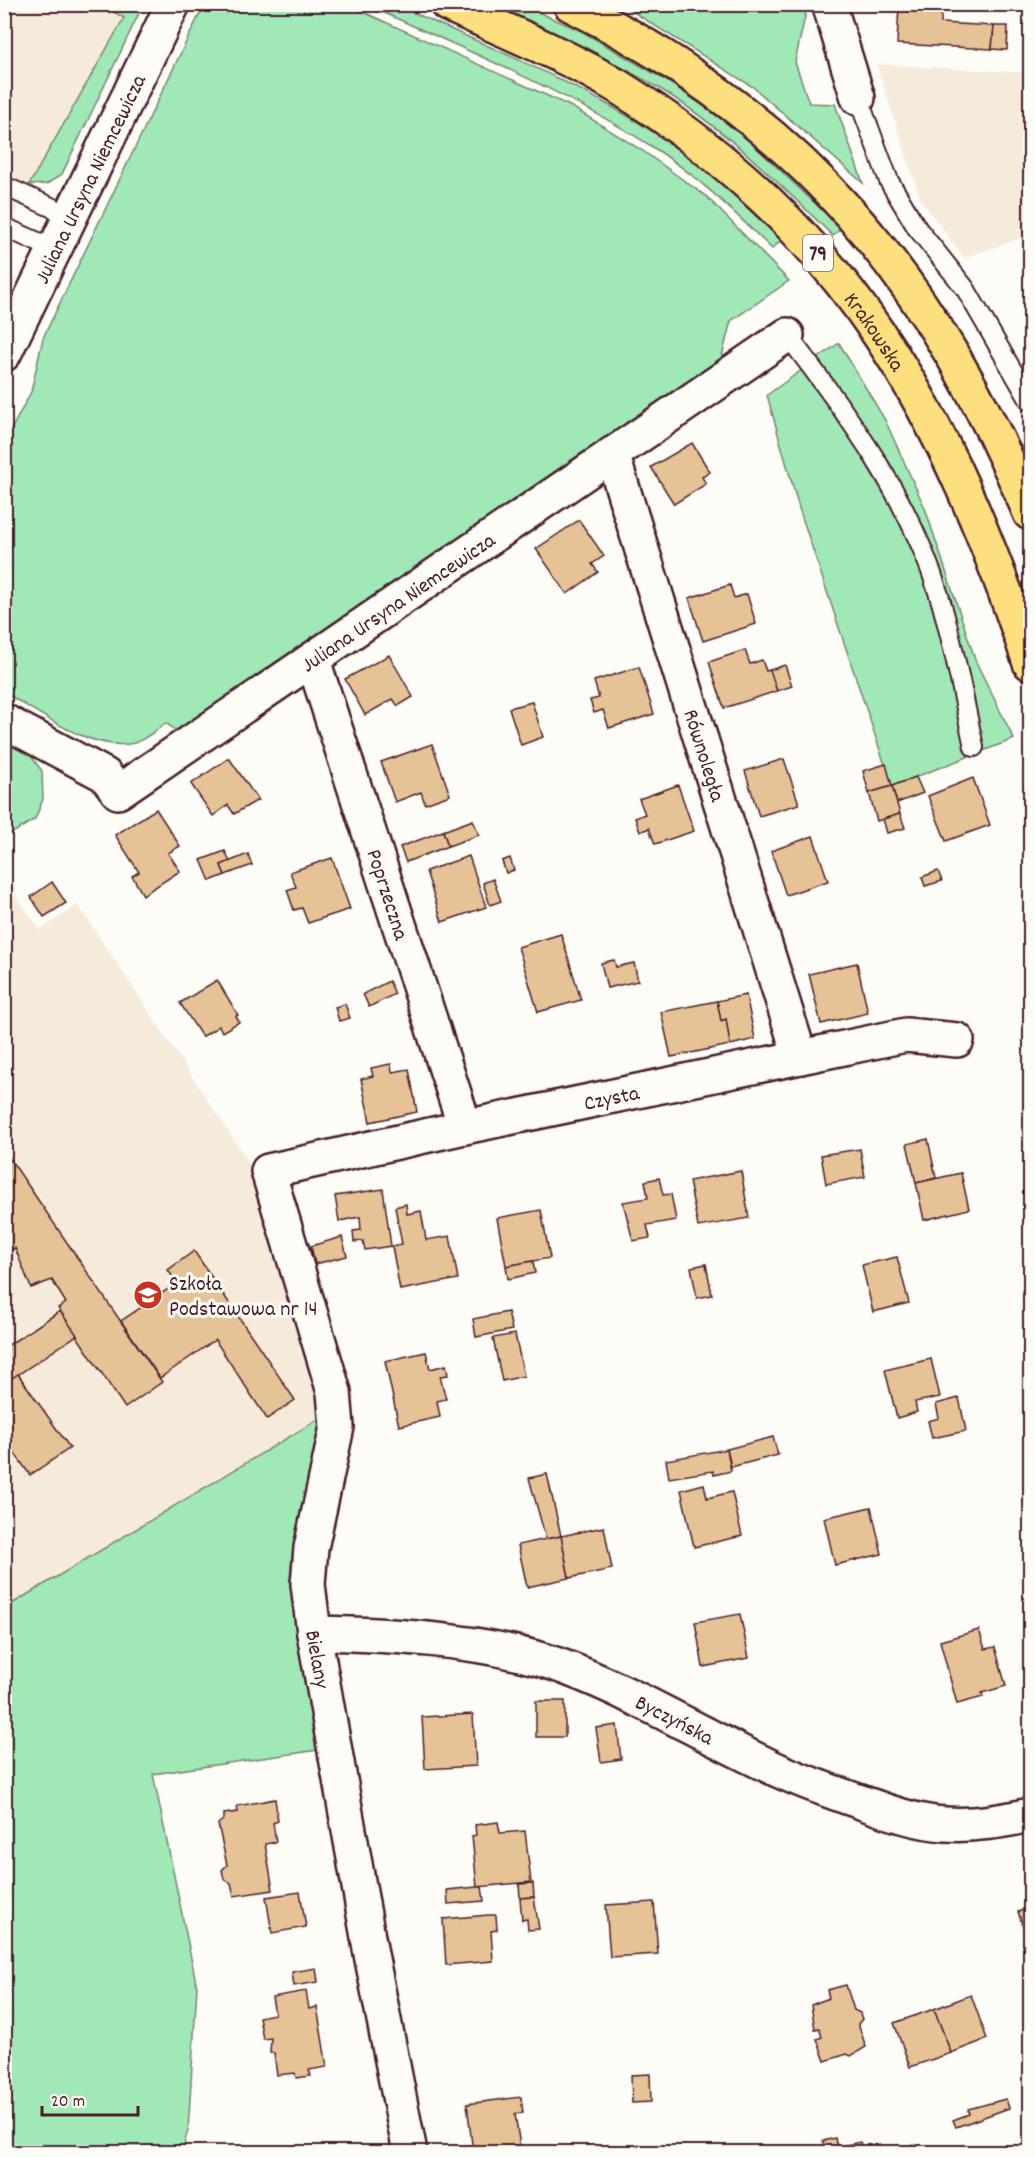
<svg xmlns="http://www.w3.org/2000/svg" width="1035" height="2157" font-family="Dekko,sans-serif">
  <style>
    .built { fill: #f6ebda }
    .green { fill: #a0e8b5; stroke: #758470; stroke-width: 1.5 }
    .building { fill: #e6c297; stroke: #4a1f2b; stroke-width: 1.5 }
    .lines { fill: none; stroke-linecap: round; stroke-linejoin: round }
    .service-casing { stroke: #4a1f2b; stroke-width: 22 }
    .minor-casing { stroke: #4a1f2b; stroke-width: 38 }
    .tertiary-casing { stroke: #4a1f2b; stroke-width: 38 }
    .primary-casing { stroke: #4a1f2b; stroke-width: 38 }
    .service { stroke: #fdfcf7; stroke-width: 18 }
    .minor { stroke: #fdfcf7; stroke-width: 33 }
    .tertiary { stroke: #fdfcf7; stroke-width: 33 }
    .primary { stroke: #fce080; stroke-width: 33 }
    .labels { text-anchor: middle; stroke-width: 6; stroke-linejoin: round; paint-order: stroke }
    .shield { fill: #fdfcf7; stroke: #806168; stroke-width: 1.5 }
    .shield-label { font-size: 21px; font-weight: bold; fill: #4a1f2b }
    .street-label { font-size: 22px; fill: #4a1f2b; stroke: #fdfcf7 }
    .poi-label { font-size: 22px; fill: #4a1f2b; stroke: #fdfcf7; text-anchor: start }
  </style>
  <rect width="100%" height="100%" fill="#fdfcf7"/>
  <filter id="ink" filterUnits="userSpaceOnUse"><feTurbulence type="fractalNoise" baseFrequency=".0167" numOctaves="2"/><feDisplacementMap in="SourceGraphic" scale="12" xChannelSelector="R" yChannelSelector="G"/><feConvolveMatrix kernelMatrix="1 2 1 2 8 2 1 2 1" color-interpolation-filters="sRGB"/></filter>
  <g filter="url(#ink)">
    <g class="built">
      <path d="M5,5H102L124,18L5,230Z"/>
      <path d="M876,64L1030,73V235L964,258L921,200Z"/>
      <path d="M16,896L40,930L78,905L242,1152L256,1175L327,1414L5,1608L4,904Z"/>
    </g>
    <g class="green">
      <path d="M102,5H143L62,174L47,184L29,185L124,18Z"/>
      <path d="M204,5H348L572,107L643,151L707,197L789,281L731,321L721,360L176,731L166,723C157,729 145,740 134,743C93,753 39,712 5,693V441L31,392L43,338Z"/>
      <path d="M367,5H397C486,46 579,82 661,137C705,167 743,203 781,240L772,249C734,212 696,174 651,146C562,89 463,49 367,5Z"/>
      <path d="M489,5H522L581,31L667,81L739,131L841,228L833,236C780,184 726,130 662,90C607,57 548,31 489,5Z"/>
      <path d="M622,5H804L806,12L795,62L809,103L835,104L863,183L753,87Z"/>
      <path d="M839,343L885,420L925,508L976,662L1014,739L892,786L799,508L767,395Z"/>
      <path d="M5,739L28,752L42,771L43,799L35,819L5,838Z"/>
      <path d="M327,1414L318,1750L153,1774L197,1987L188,2130L182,2152H5V1608Z"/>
    </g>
    <g class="building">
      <path d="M899,4H941V23L994,26L992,49L897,44Z"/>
      <path d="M994,26H1008L1007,50L992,49Z"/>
      <path d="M692,443L710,472L702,477L706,484L674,504L651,467Z"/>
      <path d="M579,520L604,556L592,564L598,572L567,594L536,549Z"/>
      <path d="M730,585L734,598L747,594L756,624L703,641L689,598Z"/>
      <path d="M745,650L750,664L762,660L766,671L770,670L777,691L724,708L709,662Z"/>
      <path d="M389,655L413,697L398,706L393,699L365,715L345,679Z"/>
      <path d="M785,665L792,686L777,691L770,670Z"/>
      <path d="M639,667L654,714L609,728L603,710L594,713L590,700L599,698L594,681Z"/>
      <path d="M532,702L543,737L521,745L509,708Z"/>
      <path d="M432,744L450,795L425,804L421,792L395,802L381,762Z"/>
      <path d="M229,758L258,800L234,814L228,805L213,816L191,784Z"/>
      <path d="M784,759L799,804L759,816L745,771Z"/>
      <path d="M886,764L892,786L869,793L863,771Z"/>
      <path d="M916,777L923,793L897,803L892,786Z"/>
      <path d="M973,778L990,825L946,841L928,796Z"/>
      <path d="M678,785L694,831L655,844L649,828L640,832L635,818L645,814L639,799Z"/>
      <path d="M892,786L900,814L877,821L869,793Z"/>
      <path d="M156,809L180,846L168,853L180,871L143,895L132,876L139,872L115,835Z"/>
      <path d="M900,814L905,828L887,833L883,819Z"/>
      <path d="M473,820L479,835L448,846L443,831Z"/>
      <path d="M443,831L448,846L406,862L400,847Z"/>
      <path d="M813,836L828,881L786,895L771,851Z"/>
      <path d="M225,851L230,862L221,865L225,875L210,881L201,860Z"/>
      <path d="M248,854L252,865L225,875L221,865Z"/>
      <path d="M469,856L486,907L442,922L426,871Z"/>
      <path d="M332,858L350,909L308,923L302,908L294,910L287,890L296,887L290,872Z"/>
      <path d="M510,858L514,870L506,873L502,861Z"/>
      <path d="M938,871L942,881L925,886L922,877Z"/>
      <path d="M493,879L501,901L490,905L483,883Z"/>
      <path d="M52,882L66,903L44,917L31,897Z"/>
      <path d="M561,934L581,1000L538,1012L518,947Z"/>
      <path d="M614,960L616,967L634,963L638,981L607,988L601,963Z"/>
      <path d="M857,963L868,1013L821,1024L809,974Z"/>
      <path d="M217,980L238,1015L236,1016L239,1022L222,1032L219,1026L202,1037L180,1003Z"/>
      <path d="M389,981L395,994L369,1007L363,994Z"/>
      <path d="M746,995L755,1039L730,1045L726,1019L721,1021L717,1001Z"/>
      <path d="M717,1001L721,1021L726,1019L730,1045L671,1057L661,1012Z"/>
      <path d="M345,1004L350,1018L339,1021L335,1007Z"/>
      <path d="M391,1064L392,1072L409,1069L417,1112L370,1122L361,1079L373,1076L371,1068Z"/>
      <path d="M928,1139L936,1178L916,1183L907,1144Z"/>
      <path d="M860,1149L865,1177L826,1184L821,1155Z"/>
      <path d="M4,1150L162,1382L125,1408L58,1308L66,1303L52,1280L31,1288L15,1248L4,1253Z"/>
      <path d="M741,1171L749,1218L698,1227L689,1181Z"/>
      <path d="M961,1173L969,1209L924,1220L916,1183Z"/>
      <path d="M659,1178L663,1195L671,1194L676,1220L647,1225L650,1238L633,1241L623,1202L648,1198L645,1181Z"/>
      <path d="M383,1189L391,1246L365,1250L363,1241L354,1242L353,1231L361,1230L360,1217L339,1221L335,1196Z"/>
      <path d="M406,1204L407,1214L421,1211L426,1240L450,1236L458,1279L400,1290L392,1246L402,1244L395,1207Z"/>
      <path d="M541,1210L550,1258L506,1266L497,1218Z"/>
      <path d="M342,1237L347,1256L315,1264L311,1246Z"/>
      <path d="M194,1251L295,1400L267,1419L215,1340L160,1378L121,1321L177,1283L168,1270Z"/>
      <path d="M897,1257L909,1303L873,1312L862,1265Z"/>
      <path d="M533,1261L535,1273L508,1279L506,1266Z"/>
      <path d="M706,1264L712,1295L697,1298L691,1267Z"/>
      <path d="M60,1311L77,1335L4,1384V1348Z"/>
      <path d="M508,1312L512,1330L476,1337L473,1319Z"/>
      <path d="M515,1334L524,1376L502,1381L493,1338Z"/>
      <path d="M426,1352L430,1369L446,1365L448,1375L440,1376L446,1399L437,1401L440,1417L399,1426L385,1361Z"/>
      <path d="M931,1359L940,1397L915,1402L917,1412L897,1418L885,1370Z"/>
      <path d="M18,1374L70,1448L30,1475L4,1438V1384Z"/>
      <path d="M959,1398L966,1431L932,1438L928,1421L939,1418L936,1404Z"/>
      <path d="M773,1437L778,1455L731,1467L727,1449Z"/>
      <path d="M727,1449L731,1471L714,1475L713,1471L669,1478L666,1460Z"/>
      <path d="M547,1474L561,1536L546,1539L529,1478Z"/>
      <path d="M704,1484L707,1498L732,1492L742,1536L694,1547L681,1490Z"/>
      <path d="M871,1507L882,1554L835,1565L824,1518Z"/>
      <path d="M604,1527L612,1569L569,1578L561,1536Z"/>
      <path d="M561,1536L569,1578L527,1587L518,1545Z"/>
      <path d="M740,1614L749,1658L703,1667L695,1622Z"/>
      <path d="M979,1630L985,1649L995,1647L1006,1686L982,1693L983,1697L957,1704L940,1641Z"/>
      <rect x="536" y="1701" width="29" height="36"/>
      <path d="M473,1714L476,1766L425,1769L422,1717Z"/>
      <path d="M617,1725L621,1759L601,1762L596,1728Z"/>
      <path d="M275,1799L278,1821L273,1823L276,1842L265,1844L273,1890L234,1896L231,1883L224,1879L222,1870L227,1865L218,1824L224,1819V1814L238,1812L237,1806Z"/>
      <path d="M498,1822L500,1833L525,1831L531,1882L477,1887L472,1836L476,1835L475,1825Z"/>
      <path d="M533,1883L534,1897L520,1898L519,1884Z"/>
      <path d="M477,1887H482L484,1901L448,1904L447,1890Z"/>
      <path d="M300,1892L306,1927L272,1933L266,1897Z"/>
      <path d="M534,1897L539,1929L528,1930L527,1919L522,1920L520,1898Z"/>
      <path d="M654,1902L658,1954L610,1957L606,1905Z"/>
      <path d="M1030,1907V1946L1018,1912Z"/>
      <path d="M489,1915H496L497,1930L491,1931L493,1961L446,1965L443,1919Z"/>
      <path d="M316,1968L318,1982L294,1986L292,1972Z"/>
      <path d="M846,1985L854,2010L860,2013L862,2019L858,2024L866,2047L851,2056L847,2054L825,2061L817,2039L822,2037L819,2028L815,2029L811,2005L829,1998L827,1990Z"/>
      <path d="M306,1991L309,2009L317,2007L327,2067L309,2070L311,2076L296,2078L295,2073L277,2075L274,2053H270L271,2038L263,2039L259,2017L275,2014L272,1997Z"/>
      <path d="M971,1995L987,2039L951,2053L934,2009Z"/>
      <path d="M934,2009L951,2053L910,2067L894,2023Z"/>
      <path d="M650,2074L651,2102L632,2103L631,2075Z"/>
      <path d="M521,2097L523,2113L515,2114L520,2146L473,2152L467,2104Z"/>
      <path d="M1006,2099L1009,2108L956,2127L953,2120L969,2114L968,2109Z"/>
      <path d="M835,2138L837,2147L845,2145L847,2152H816L825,2150L823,2141Z"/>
      <path d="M860,2142L864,2152H847L845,2145Z"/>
      <path d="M520,2146L521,2152H478Z"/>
    </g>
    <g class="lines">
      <g class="service-casing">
        <g id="service">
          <path d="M858,98L889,181L917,228L965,288L1030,401"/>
          <path d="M4,186L71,216"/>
          <path d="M4,227L56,250"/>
          <path d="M787,335C848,414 910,499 939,595C954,644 963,696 974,747"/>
        </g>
      </g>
      <g class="minor-casing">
        <g id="minor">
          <path d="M829,4L858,98"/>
          <path id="s1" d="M612,454L800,1057"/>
          <path id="s2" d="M313,660L465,1127"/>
          <path id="s3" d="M4,721L105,775L118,792L787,335"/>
          <path id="s4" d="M314,1633C393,1634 495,1640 569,1669C637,1695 699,1733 765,1764C795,1779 826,1790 858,1801C886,1811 915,1822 945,1824C974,1826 1002,1821 1030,1815"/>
          <path id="s5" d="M410,2152L371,1954L314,1633L308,1584L311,1548L337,1427L334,1392L268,1171L465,1127L906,1035L957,1040"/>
        </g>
      </g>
      <g class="tertiary-casing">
        <g id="tertiary">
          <path id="s6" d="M4,354L173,4"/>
        </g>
      </g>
      <g class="primary-casing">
        <g id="primary">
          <path id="s7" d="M447,4C504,30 564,54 617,86C849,230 946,412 1030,663"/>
          <path d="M570,4C800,119 933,277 1030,513"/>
        </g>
      </g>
      <use href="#service" class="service"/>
      <use href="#minor" class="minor"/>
      <use href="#tertiary" class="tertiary"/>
      <use href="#primary" class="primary"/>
    </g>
  </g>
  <defs>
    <g id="school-disc" transform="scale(1.5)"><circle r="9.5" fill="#c8321e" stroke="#fdfcf7"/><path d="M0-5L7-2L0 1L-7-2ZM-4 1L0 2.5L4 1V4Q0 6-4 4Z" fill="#fff"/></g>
  </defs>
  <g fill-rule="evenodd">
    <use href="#school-disc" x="148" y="1295"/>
  </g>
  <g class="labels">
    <rect class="shield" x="803" y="235" width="30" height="36" rx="4.5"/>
    <g class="shield-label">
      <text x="818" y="260">79</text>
    </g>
    <g class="street-label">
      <text dy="8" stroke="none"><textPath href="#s6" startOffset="195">Juliana Ursyna Niemcewicza</textPath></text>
      <text dy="8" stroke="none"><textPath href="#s7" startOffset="548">Krakowska</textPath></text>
      <text dy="8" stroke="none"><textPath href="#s3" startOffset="474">Juliana Ursyna Niemcewicza</textPath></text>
      <text dy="8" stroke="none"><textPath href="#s1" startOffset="315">Równoległa</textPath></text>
      <text dy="8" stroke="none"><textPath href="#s2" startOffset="246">Poprzeczna</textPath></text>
      <text dy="8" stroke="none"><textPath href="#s5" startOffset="1354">Czysta</textPath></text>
      <text transform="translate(319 1659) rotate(80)" y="8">Bielany</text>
      <text dy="8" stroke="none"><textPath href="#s4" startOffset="376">Byczyńska</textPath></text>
    </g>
    <g class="poi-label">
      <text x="169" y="1290">Szkoła<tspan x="169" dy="25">Podstawowa nr 14</tspan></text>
    </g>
  </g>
  <rect width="1035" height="2157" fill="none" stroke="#fdfcf7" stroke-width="24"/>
  <rect x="12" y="12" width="1011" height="2133" fill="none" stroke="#4a1f2b" stroke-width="2" filter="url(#ink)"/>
  <path d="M42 2106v9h96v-9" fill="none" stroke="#4a1f2b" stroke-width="3"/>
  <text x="51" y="2106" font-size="18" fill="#4a1f2b" stroke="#fdfcf7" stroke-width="4.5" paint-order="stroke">20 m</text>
</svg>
